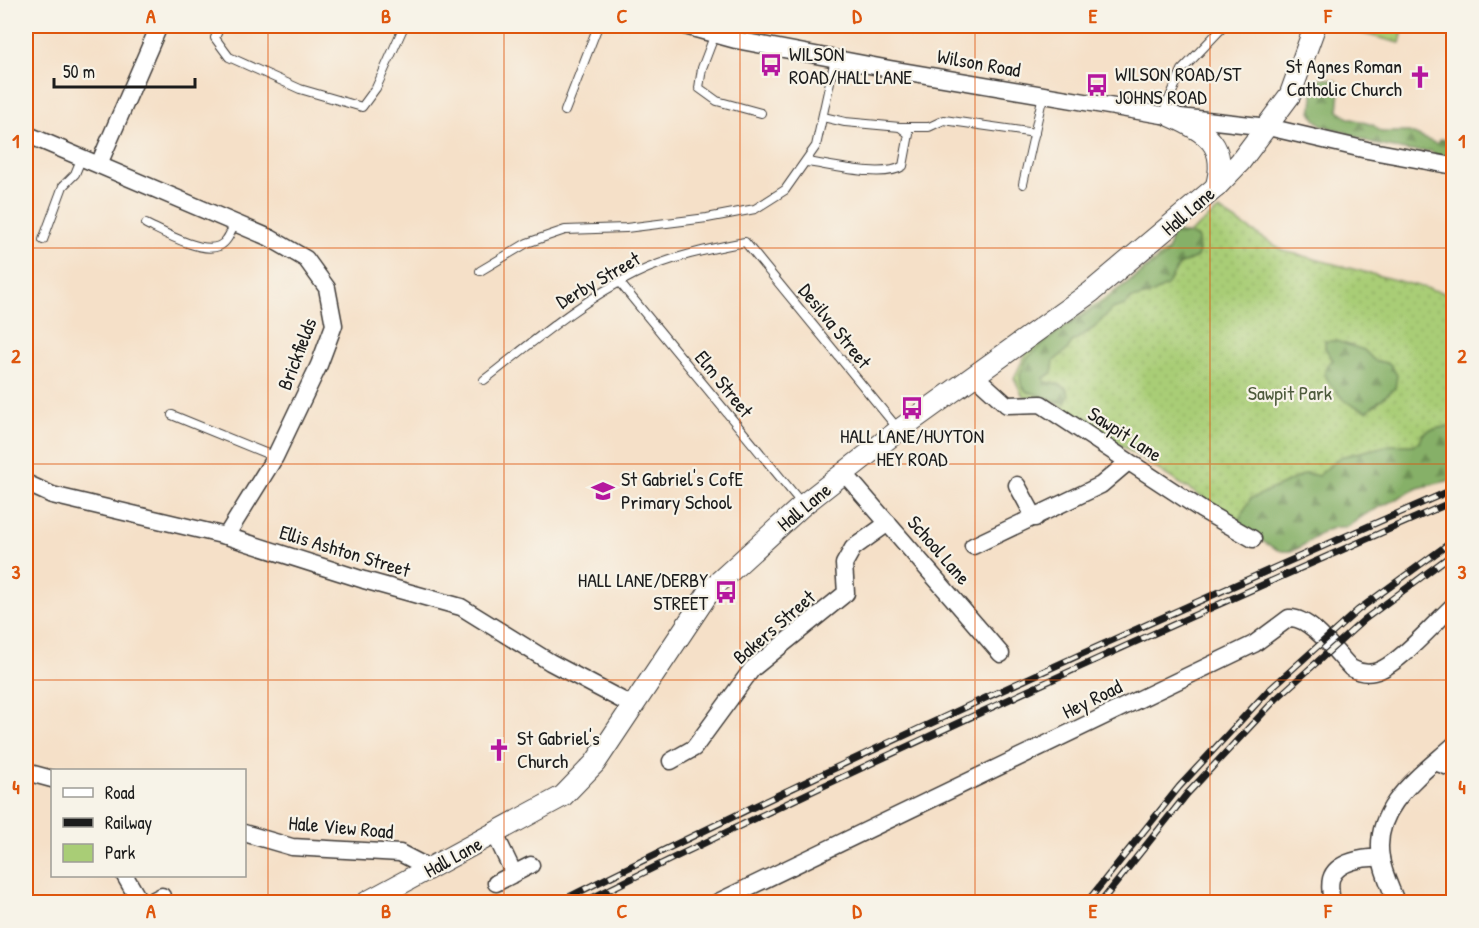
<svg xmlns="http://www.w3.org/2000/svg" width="1479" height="928" font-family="'Patrick Hand',sans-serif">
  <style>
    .green { fill: url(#green-dots); stroke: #627449; stroke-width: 1.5 }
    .forest { fill: url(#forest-firs); stroke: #516642; stroke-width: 1.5 }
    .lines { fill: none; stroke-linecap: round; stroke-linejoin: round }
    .service-casing { stroke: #3d3936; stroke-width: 10 }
    .minor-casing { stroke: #3d3936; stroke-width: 19 }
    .tertiary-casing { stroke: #3d3936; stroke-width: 23 }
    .service { stroke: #fff; stroke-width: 8 }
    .minor { stroke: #fff; stroke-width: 16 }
    .tertiary { stroke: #fff; stroke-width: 21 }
    .rail-casing { stroke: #1c1c1c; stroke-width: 7 }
    .rail { stroke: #f7f3e8; stroke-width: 4.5; stroke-dasharray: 14; stroke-linecap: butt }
    .grid { fill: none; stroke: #de560d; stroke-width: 1.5; stroke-opacity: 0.55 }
    .labels { text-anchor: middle; stroke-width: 4.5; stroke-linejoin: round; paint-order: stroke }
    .poi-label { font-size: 20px; fill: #1c1c1c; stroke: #f7f3e8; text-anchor: start }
    .street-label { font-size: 20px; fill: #1c1c1c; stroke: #f7f3e8 }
    .park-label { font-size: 20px; fill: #4d5a3c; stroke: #f7f3e8 }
    .neatline { fill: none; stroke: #de560d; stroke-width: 2 }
    .grid-label { font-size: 20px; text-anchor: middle; font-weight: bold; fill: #de560d }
  </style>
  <defs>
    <pattern id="green-dots" width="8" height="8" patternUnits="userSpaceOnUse" patternTransform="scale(1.5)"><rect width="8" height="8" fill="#a9cd76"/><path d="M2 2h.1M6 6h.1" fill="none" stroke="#91af66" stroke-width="1.8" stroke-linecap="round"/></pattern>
    <pattern id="forest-firs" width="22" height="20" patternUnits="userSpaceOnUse" patternTransform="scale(1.5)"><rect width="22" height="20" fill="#86b067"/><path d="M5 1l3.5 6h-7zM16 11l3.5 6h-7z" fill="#6d8e54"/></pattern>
  </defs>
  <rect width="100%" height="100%" fill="#f7f3e8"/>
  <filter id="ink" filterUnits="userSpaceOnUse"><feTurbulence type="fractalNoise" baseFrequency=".0167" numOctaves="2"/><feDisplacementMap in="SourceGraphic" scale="12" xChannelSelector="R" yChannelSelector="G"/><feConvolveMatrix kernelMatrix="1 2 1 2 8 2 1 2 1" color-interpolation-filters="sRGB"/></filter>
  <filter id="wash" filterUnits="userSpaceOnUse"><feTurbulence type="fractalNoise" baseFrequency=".008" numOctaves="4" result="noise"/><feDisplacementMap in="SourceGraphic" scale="24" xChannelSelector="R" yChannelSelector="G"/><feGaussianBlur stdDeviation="1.35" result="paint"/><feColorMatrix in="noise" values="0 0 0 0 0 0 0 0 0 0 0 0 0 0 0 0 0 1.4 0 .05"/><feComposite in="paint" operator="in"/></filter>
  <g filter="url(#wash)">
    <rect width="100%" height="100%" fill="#f5e0c8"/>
    <g class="green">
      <path d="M1336,26H1404L1400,43L1336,27Z"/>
      <path d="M1219,210L1284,251L1453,295V469L1280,546L1165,474L1058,404L1023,396L1014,378L1027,351L1125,284Z"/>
    </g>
    <g class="forest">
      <path d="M1324,78L1337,81L1340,91L1338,111L1349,118L1373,125L1381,132H1409L1437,144L1441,139L1448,140L1453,138V166L1430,151H1410L1373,144L1343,131L1323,126L1315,119L1311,112C1314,101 1311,87 1318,79Z"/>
      <path d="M1177,232L1192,235L1198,238L1199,251L1197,257L1179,265L1167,286L1149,295L1131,299L1125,305L1112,309L1094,328L1072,342L1067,350L1054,361L1052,373L1044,378L1046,382L1058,384L1066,388L1069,395L1065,403L1026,391L1021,384L1020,375L1027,358L1058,332L1101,304L1166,255L1172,236Z"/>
      <path d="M1325,341H1336L1364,350L1374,360L1390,364L1397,375L1395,388L1367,411C1361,408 1351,405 1345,401C1342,399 1339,394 1336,391C1327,381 1318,369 1333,360L1325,348Z"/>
      <path d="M1448,426H1453V476L1451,480L1418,488L1366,514L1347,527C1319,523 1304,555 1282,551C1271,549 1247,531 1237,524L1250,499L1307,473L1318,476L1340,457L1390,445H1412L1420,442L1423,434L1430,430Z"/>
    </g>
  </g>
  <g filter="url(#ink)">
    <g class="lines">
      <g class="service-casing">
        <g id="service">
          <path d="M220,26L215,38L229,57L300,89L362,107L376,88L404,26"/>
          <path d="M715,34L702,68L699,88L717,101L761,113"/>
          <path d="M565,111L598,26"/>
          <path d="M1162,115L1182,70L1224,26"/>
          <path d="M900,127H929L944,120L1035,133"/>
          <path d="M807,162C830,165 884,179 903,166L909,134L900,127L845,122L823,117"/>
          <path d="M1023,184L1043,95"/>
          <path d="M146,224C163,232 201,254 219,246C228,242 231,231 235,223"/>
          <path d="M43,240L63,186L75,174L82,157"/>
          <path d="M480,271L527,243L565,230L626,228L707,218L755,209L785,190L816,146L835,59"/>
          <path d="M620,283L803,505"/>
          <path d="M484,380C533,342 580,301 635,274C670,257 708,249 745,242L899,430"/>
          <path d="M172,415L275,457"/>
        </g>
      </g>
      <g class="minor-casing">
        <g id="minor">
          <path d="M685,26L736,40L890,69L1162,115L1268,127L1367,150L1454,166"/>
          <path d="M26,134L270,238L306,259L327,288L334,325L319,365L275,457L226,536"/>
          <path d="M99,164L159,26"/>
          <path d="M974,375L1007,405L1041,404L1202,510L1253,539"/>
          <path d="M845,474L1001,654"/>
          <path d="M26,483L52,495L226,536L364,580L461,607L550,662L633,706"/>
          <path d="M1017,485L1035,518"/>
          <path d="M973,546L1101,485L1128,462"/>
          <path d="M671,761L694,748L752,669L846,593L844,564L853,548L888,523"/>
          <path d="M1435,762L1454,769"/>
          <path d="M26,772L52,779"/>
          <path d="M244,833L292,847L400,853L431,869"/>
          <path d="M495,834L514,874"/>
          <path d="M125,876L140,902"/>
          <path d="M496,883L531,865"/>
          <path d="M150,902L162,896"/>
          <path d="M718,902L1254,644L1289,618C1310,616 1337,654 1351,668C1358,672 1365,674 1374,672C1397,667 1435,622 1454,605"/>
          <path d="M1332,902C1331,895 1329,887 1331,879C1336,861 1366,857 1381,858"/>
          <path d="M1396,902C1391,888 1383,873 1381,858C1372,807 1421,775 1454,745"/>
        </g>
      </g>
      <g class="tertiary-casing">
        <g id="tertiary">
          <path d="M1171,116C1207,132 1228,145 1216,187"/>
          <path d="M367,902L563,796L595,763L711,589L803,505L899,430L1091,292L1216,187L1240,162L1290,95L1315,26"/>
        </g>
      </g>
      <use href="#service" class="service"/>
      <use href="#minor" class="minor"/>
      <use href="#tertiary" class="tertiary"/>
      <g class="rail-casing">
        <g id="rail">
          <path d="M559,902C853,755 1152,620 1454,489"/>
          <path d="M584,902C870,760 1161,628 1454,501"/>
          <path d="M1087,902L1179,787L1268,691L1358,610L1454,540"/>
          <path d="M1101,902L1187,794L1276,699L1365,619L1454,553"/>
        </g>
      </g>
      <use href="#rail" class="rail"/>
    </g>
  </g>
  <path class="grid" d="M268,26V902M504,26V902M740,26V902M975,26V902M1210,26V902M26,248H1454M26,464H1454M26,680H1454"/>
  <defs>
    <g id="bus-bare" transform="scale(1.8)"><path d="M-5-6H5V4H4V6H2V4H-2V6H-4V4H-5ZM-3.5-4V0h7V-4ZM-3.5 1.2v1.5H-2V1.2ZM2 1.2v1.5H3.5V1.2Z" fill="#b5179e" stroke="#f7f3e8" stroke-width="2.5" paint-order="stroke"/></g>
    <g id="church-bare" transform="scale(1.8)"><path d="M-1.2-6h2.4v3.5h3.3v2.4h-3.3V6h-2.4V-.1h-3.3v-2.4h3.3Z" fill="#b5179e" stroke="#f7f3e8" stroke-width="2.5" paint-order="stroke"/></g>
    <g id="school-bare" transform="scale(1.8)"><path d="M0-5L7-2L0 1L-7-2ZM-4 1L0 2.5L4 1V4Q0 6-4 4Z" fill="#b5179e" stroke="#f7f3e8" stroke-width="2.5" paint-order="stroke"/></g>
  </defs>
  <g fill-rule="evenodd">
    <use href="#bus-bare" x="771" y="65"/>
    <use href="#church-bare" x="1420" y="77"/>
    <use href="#bus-bare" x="1097" y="85"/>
    <use href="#bus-bare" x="912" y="408"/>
    <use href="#school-bare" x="603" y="491"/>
    <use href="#bus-bare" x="726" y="592"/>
    <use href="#church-bare" x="499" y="750"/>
  </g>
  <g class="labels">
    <g class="poi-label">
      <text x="789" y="61">WILSON<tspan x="789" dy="23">ROAD/HALL LANE</tspan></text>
      <text x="1402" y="73" text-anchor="end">St Agnes Roman<tspan x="1402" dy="23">Catholic Church</tspan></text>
      <text x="1115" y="81">WILSON ROAD/ST<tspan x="1115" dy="23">JOHNS ROAD</tspan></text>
      <text x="912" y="443" text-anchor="middle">HALL LANE/HUYTON<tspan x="912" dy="23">HEY ROAD</tspan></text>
      <text x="621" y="486">St Gabriel's CofE<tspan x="621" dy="23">Primary School</tspan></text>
      <text x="708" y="587" text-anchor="end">HALL LANE/DERBY<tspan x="708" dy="23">STREET</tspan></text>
      <text x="517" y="745">St Gabriel's<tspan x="517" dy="23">Church</tspan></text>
    </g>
    <g class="street-label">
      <text transform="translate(979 63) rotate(10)" y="7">Wilson Road</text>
      <text transform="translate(1188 211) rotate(-41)" y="7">Hall Lane</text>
      <text transform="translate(598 280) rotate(-30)" y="7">Derby Street</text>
      <text transform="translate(835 326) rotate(51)" y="7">Desilva Street</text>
      <text transform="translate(297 354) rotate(-69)" y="7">Brickfields</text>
      <text transform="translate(724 384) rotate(51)" y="7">Elm Street</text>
      <text transform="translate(1125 434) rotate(33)" y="7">Sawpit Lane</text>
      <text transform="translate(804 507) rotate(-40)" y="7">Hall Lane</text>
      <text transform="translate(939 550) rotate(49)" y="7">School Lane</text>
      <text transform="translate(345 551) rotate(17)" y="7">Ellis Ashton Street</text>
      <text transform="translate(774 627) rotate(-41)" y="7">Bakers Street</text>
      <text transform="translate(1092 699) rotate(-26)" y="7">Hey Road</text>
      <text transform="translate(341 827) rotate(5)" y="7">Hale View Road</text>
      <text transform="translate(453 857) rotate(-29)" y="7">Hall Lane</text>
    </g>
    <g class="park-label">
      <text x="1290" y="400">Sawpit Park</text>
    </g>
  </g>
  <rect width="1479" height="928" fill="none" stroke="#f7f3e8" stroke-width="66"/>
  <rect x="51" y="769" width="195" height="108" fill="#f7f3e8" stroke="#9f9d96" stroke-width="1.5"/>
  <rect x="63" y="788" width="30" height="9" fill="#ffffff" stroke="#9f9d96" stroke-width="1.5"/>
  <text x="105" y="799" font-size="18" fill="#1c1c1c">Road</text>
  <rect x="63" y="818" width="30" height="9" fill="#1c1c1c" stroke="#9f9d96" stroke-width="1.5"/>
  <text x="105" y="829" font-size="18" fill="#1c1c1c">Railway</text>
  <rect x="63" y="844" width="30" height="18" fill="#a9cd76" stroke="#9f9d96" stroke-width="1.5"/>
  <text x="105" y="859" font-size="18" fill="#1c1c1c">Park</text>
  <path d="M54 78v9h141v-9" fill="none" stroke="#1c1c1c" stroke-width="3"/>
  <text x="63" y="78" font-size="18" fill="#1c1c1c" stroke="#f7f3e8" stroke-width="4.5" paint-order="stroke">50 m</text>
  <rect x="33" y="33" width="1413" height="862" class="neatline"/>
  <g class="grid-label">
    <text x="151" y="23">A</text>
    <text x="386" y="23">B</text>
    <text x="622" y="23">C</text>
    <text x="857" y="23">D</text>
    <text x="1093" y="23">E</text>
    <text x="1328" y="23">F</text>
    <text x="16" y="148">1</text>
    <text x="1462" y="148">1</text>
    <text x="16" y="363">2</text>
    <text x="1462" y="363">2</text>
    <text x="16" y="579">3</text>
    <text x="1462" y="579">3</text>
    <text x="16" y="794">4</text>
    <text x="1462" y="794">4</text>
    <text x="151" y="918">A</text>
    <text x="386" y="918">B</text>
    <text x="622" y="918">C</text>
    <text x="857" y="918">D</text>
    <text x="1093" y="918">E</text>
    <text x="1328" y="918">F</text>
  </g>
</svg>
